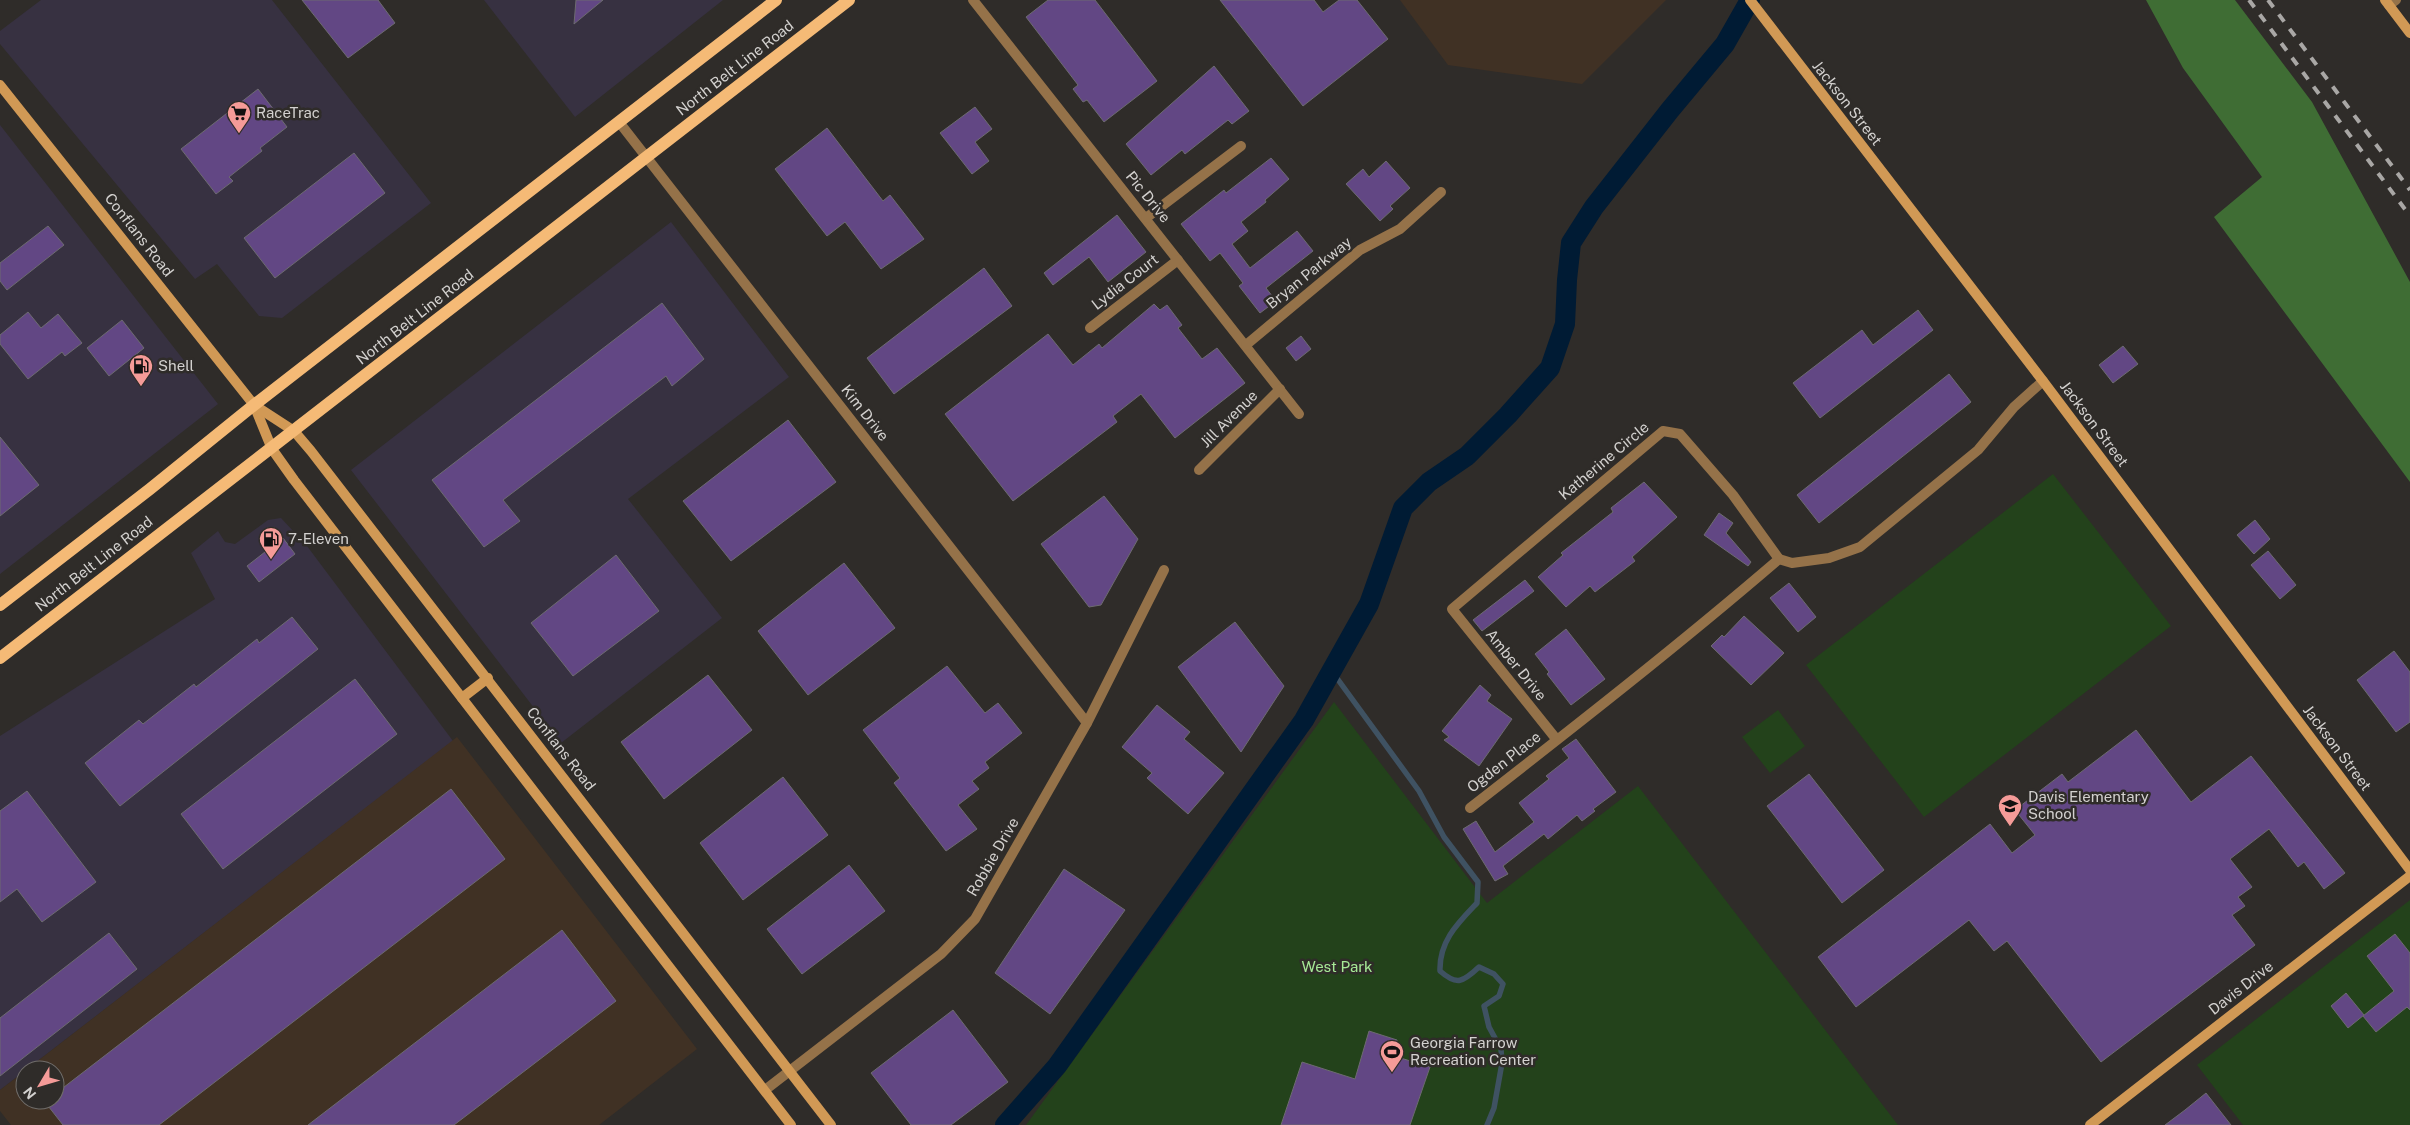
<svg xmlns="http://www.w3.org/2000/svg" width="2410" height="1125" font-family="'Public Sans',sans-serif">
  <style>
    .commercial { fill: #373141 }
    .industrial { fill: #403124 }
    .green { fill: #23421b }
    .forest { fill: #3f6d34 }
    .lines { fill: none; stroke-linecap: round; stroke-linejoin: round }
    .stream { stroke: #3f5262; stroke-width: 5.5 }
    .canal { stroke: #001b34; stroke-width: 20 }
    .building { fill: #624784; stroke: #6d6b70 }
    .street { stroke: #957249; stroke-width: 10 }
    .secondary { stroke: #d19955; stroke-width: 10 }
    .primary { stroke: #f5ba76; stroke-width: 12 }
    .rail { stroke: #a9a7a5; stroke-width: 4; stroke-dasharray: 9 9; stroke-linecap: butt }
    .labels { text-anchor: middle; stroke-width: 5; stroke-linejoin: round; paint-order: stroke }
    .street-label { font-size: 15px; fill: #d3d1cf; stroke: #2f2c29 }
    .poi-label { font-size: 15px; fill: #d3d1cf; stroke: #2f2c29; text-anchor: start }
    .park-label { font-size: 15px; fill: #a6e996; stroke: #2f2c29 }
  </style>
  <rect width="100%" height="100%" fill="#2f2c29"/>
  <g class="commercial">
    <path d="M41,0H272L431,203L282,318L259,316L217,264L195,279L0,44V31Z"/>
    <path d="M484,0H723L575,117Z"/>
    <path d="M0,125L218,404L0,574Z"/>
    <path d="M671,222L789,377L628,499L722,618L561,743L351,470Z"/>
    <path d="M281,518L307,546L453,741L0,1090V736L215,599L191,553L218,531L225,542L235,544L268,520Z"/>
  </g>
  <g class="industrial">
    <path d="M1400,0H1666L1582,84L1448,65Z"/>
    <path d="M457,737L697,1049L599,1125H11L0,1111V1090L25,1071V1100H55V1070H26Z"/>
  </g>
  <g class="green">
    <path d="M2053,474L2171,626L1924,817L1806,665Z"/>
    <path d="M1334,702L1487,903L1638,786L1898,1125H1026Z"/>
    <path d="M1778,710L1805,746L1770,773L1742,737Z"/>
    <path d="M2410,900V1125H2243L2197,1065Z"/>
  </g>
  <path class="forest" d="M2146,0H2235L2312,102L2410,282V482L2214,217L2262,177L2183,68Z"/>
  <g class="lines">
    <path class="stream" d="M1331,670L1419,791L1444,837L1478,882L1477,903C1458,923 1439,941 1440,971C1457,986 1463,982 1479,967L1494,974L1503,984L1499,996L1484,1006L1489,1027L1501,1049L1502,1063L1494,1108L1487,1125"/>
    <path class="canal" d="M1005,1125L1057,1066L1304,720L1369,604L1403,508L1429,482L1467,456L1508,415L1550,368L1565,324L1567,280L1571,243L1594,207L1670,110L1725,44L1750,0"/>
  </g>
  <g class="building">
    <path d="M302,0H378L395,23L348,58Z"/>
    <path d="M576,0H603L574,24Z"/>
    <path d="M1048,0H1095L1157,81L1104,122L1087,100L1083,102L1073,89L1078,85L1026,17Z"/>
    <path d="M1220,0H1314L1323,12L1339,0H1357L1388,39L1303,106Z"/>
    <path d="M1214,66L1249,111L1232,124L1228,120L1185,154L1182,150L1151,175L1126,144Z"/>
    <path d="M258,89L287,127L260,148L262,151L229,177L233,181L216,194L181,149Z"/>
    <path d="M975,107L992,129L975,142L989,161L972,174L940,133Z"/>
    <path d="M827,128L883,201L890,195L924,239L881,269L845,222L827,236L775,169Z"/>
    <path d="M354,153L385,193L275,278L244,238Z"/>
    <path d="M1271,158L1289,179L1265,200L1266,202L1241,222L1248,231L1232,244L1250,268L1297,231L1313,251L1266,288L1276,301L1260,313L1239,286L1243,283L1220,253L1210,261L1181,224L1224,190L1226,193Z"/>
    <path d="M1386,161L1410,188L1390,206L1393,209L1380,221L1346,184L1363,169L1369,177Z"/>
    <path d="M1117,215L1146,252L1108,282L1089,257L1053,285L1044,273Z"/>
    <path d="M48,226L64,245L7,290L0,281V263Z"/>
    <path d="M984,268L1012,306L894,394L867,358Z"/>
    <path d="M662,303L704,359L672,386L666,376L503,500L520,521L484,547L432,480Z"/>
    <path d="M1154,304L1160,310L1167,305L1182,325L1178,328L1202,359L1217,348L1245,383L1175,438L1141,394L1113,416L1117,422L1013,501L945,414L1048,334L1073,365L1099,344L1102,348Z"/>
    <path d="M1918,310L1933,330L1820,418L1793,383L1862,330L1873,345Z"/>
    <path d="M28,312L41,328L58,314L82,343L65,356L62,352L28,379L0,344V335Z"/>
    <path d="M122,320L144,348L109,376L87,348Z"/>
    <path d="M1301,336L1311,349L1296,361L1286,348Z"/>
    <path d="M2123,346L2138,364L2113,383L2099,365Z"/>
    <path d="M1949,374L1971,402L1819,523L1797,495Z"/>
    <path d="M788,420L836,482L731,561L683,501Z"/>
    <path d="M0,437L39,485L0,516Z"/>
    <path d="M1644,482L1677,517L1632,557L1635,561L1595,592L1590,586L1566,607L1538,577L1563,555L1561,553L1613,512L1611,508Z"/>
    <path d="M1104,496L1138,539L1101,605L1089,607L1041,544Z"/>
    <path d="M1719,513L1733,523L1726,533L1751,562L1748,566L1704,535Z"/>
    <path d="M2255,520L2270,539L2254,554L2237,535Z"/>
    <path d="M283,538L295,554L259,582L247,566Z"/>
    <path d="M2268,551L2296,585L2280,599L2251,565Z"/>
    <path d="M616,555L659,611L573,676L531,623Z"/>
    <path d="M844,563L895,628L808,695L758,631Z"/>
    <path d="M1525,580L1534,591L1482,631L1473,620Z"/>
    <path d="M1789,583L1816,617L1798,632L1770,598Z"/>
    <path d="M1744,616L1784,653L1751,685L1711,646L1722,635L1724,637Z"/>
    <path d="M292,617L318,649L120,806L85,763L139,720L143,724L194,684L196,687L257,639L259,643Z"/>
    <path d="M1235,622L1284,686L1241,752L1178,667Z"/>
    <path d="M1566,629L1605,679L1571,705L1547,674L1549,672L1535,654Z"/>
    <path d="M2394,651L2410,672V722L2396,732L2357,680Z"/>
    <path d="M947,666L985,713L998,703L1022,733L985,762L989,768L972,781L979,789L958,805L977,829L946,851L894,783L900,778L863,730Z"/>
    <path d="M708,675L752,730L664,799L621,742Z"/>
    <path d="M355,679L397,734L223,869L181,814Z"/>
    <path d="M1480,685L1491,695L1487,701L1512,719L1479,766L1444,740L1449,737L1442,731Z"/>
    <path d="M1157,705L1190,732L1184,739L1224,773L1188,814L1147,778L1152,773L1122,747Z"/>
    <path d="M2136,730L2191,802L2251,756L2345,873L2324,889L2304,862L2298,867L2269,829L2230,859L2252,887L2238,897L2245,906L2232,915L2255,945L2101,1062L2007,941L1994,951L1969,920L1856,1007L1818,957L1990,824L2012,853L2035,835L2015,810L2062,774L2068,782Z"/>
    <path d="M1576,739L1616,792L1593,809L1595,811L1582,821L1577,815L1548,839L1544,834L1503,866L1508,874L1495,881L1463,829L1476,821L1495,852L1534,822L1519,803L1549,779L1546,776L1569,758L1562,749Z"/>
    <path d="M1809,774L1884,870L1842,903L1767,806Z"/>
    <path d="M783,777L828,835L743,900L700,843Z"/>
    <path d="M451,789L505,859L159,1125H63L45,1102L55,1100V1094Z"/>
    <path d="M27,791L96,882L42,922L17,889L0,902V811Z"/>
    <path d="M849,865L885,911L802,974L767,929Z"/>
    <path d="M1064,869L1125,910L1050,1014L995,973Z"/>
    <path d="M562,930L616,1001L454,1125H308Z"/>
    <path d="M109,933L137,969L0,1076V1018Z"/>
    <path d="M2395,934L2410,953V1010L2407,1007L2376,1032L2363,1016L2394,991L2367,956Z"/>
    <path d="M2346,993L2364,1015L2348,1028L2331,1006Z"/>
    <path d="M953,1010L1008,1082L951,1125H911L871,1073Z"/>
    <path d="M1369,1031L1397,1040L1394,1056L1430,1067L1410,1125H1281L1302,1062L1355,1079Z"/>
    <path d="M2206,1093L2231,1125H2165L2185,1110Z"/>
  </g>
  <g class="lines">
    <g class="street">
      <path d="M973,0L1299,414"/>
      <path d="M2389,5L2396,0"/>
      <path d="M619,122L1087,723"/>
      <path d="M1146,218L1241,146"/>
      <path d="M1090,328L1178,260"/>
      <path d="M1246,345L1360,250L1400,229L1441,192"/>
      <path d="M1199,470L1280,389"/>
      <path d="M1779,559L1792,563L1829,558L1860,547L1978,450L2014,407L2043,381"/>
      <path d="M1470,808C1574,727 1679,645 1779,559L1733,495L1680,434L1663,431L1452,609L1557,740"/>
      <path d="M765,1090L941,954L975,919L1087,723L1164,570"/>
    </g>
    <g class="secondary">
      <path d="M1750,0L2043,381L2410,870"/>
      <path d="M2385,0L2410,33"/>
      <path d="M0,85L254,405L272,449L294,480L791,1125"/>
      <path d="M254,405L294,431L311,451L831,1125"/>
      <path d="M462,698L488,678"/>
      <path d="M2090,1125L2410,876"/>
    </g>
    <g class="primary">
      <path d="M0,605L150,489L254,405L776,0"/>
      <path d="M0,658L849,0"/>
    </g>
    <g class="rail">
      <path d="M2249,0L2410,216"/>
      <path d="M2268,0L2410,190"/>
    </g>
  </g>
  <defs>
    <g id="supermarket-pin" transform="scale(1.25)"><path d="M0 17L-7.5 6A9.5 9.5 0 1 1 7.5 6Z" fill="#f59b98" stroke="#2f2c29"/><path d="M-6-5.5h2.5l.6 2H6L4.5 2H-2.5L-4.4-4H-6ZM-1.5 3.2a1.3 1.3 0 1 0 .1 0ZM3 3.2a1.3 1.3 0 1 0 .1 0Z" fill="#111"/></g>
    <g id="fuel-pin" transform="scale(1.25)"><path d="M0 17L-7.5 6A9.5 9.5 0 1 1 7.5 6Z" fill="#f59b98" stroke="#2f2c29"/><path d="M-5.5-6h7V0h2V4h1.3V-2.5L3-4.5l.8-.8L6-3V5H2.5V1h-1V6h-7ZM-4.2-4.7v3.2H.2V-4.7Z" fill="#111"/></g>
    <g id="school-pin" transform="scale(1.25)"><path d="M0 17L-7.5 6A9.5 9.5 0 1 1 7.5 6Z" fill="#f59b98" stroke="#2f2c29"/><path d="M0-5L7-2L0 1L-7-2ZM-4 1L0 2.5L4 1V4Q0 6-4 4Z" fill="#111"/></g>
    <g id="stadium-pin" transform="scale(1.25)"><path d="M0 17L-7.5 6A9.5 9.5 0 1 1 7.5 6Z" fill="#f59b98" stroke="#2f2c29"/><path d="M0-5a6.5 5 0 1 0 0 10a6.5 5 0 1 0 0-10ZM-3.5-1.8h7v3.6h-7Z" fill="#111"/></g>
  </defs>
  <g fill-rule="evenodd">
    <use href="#supermarket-pin" x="239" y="113"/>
    <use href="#fuel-pin" x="141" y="366"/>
    <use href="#fuel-pin" x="271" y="539"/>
    <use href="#school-pin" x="2010" y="806"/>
    <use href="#stadium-pin" x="1392" y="1052"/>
  </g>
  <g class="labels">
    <g class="street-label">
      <text transform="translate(735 68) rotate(-38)" y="5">North Belt Line Road</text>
      <text transform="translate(1847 103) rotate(52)" y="5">Jackson Street</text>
      <text transform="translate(1148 197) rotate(51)" y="5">Pic Drive</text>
      <text transform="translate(139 235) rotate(52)" y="5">Conflans Road</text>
      <text transform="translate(1309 273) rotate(-39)" y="5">Bryan Parkway</text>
      <text transform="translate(1125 282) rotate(-38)" y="5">Lydia Court</text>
      <text transform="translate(415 317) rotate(-38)" y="5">North Belt Line Road</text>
      <text transform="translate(865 413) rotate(52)" y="5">Kim Drive</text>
      <text transform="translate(1229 419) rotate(-45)" y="5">Jill Avenue</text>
      <text transform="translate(2094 424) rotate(53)" y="5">Jackson Street</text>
      <text transform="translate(1604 461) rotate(-40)" y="5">Katherine Circle</text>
      <text transform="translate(94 564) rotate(-38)" y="5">North Belt Line Road</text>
      <text transform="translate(1516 665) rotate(51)" y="5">Amber Drive</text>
      <text transform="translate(2337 748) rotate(53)" y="5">Jackson Street</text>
      <text transform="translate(561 749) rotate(52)" y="5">Conflans Road</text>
      <text transform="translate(1504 762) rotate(-38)" y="5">Ogden Place</text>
      <text transform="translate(993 857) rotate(-60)" y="5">Robbie Drive</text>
      <text transform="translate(2241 988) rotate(-38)" y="5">Davis Drive</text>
    </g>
    <g class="poi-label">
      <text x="256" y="118">RaceTrac</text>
      <text x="158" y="371">Shell</text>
      <text x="288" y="544">7-Eleven</text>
      <text x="2028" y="802">Davis Elementary<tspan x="2028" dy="17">School</tspan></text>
      <text x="1410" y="1048">Georgia Farrow<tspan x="1410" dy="17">Recreation Center</tspan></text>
    </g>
    <g class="park-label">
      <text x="1337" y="972">West Park</text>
    </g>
  </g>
  <g transform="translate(40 1085) rotate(232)"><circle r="24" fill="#2f2c29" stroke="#716e6b"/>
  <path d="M0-4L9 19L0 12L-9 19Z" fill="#f59b98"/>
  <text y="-8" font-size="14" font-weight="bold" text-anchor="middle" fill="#d3d1cf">N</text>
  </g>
</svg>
